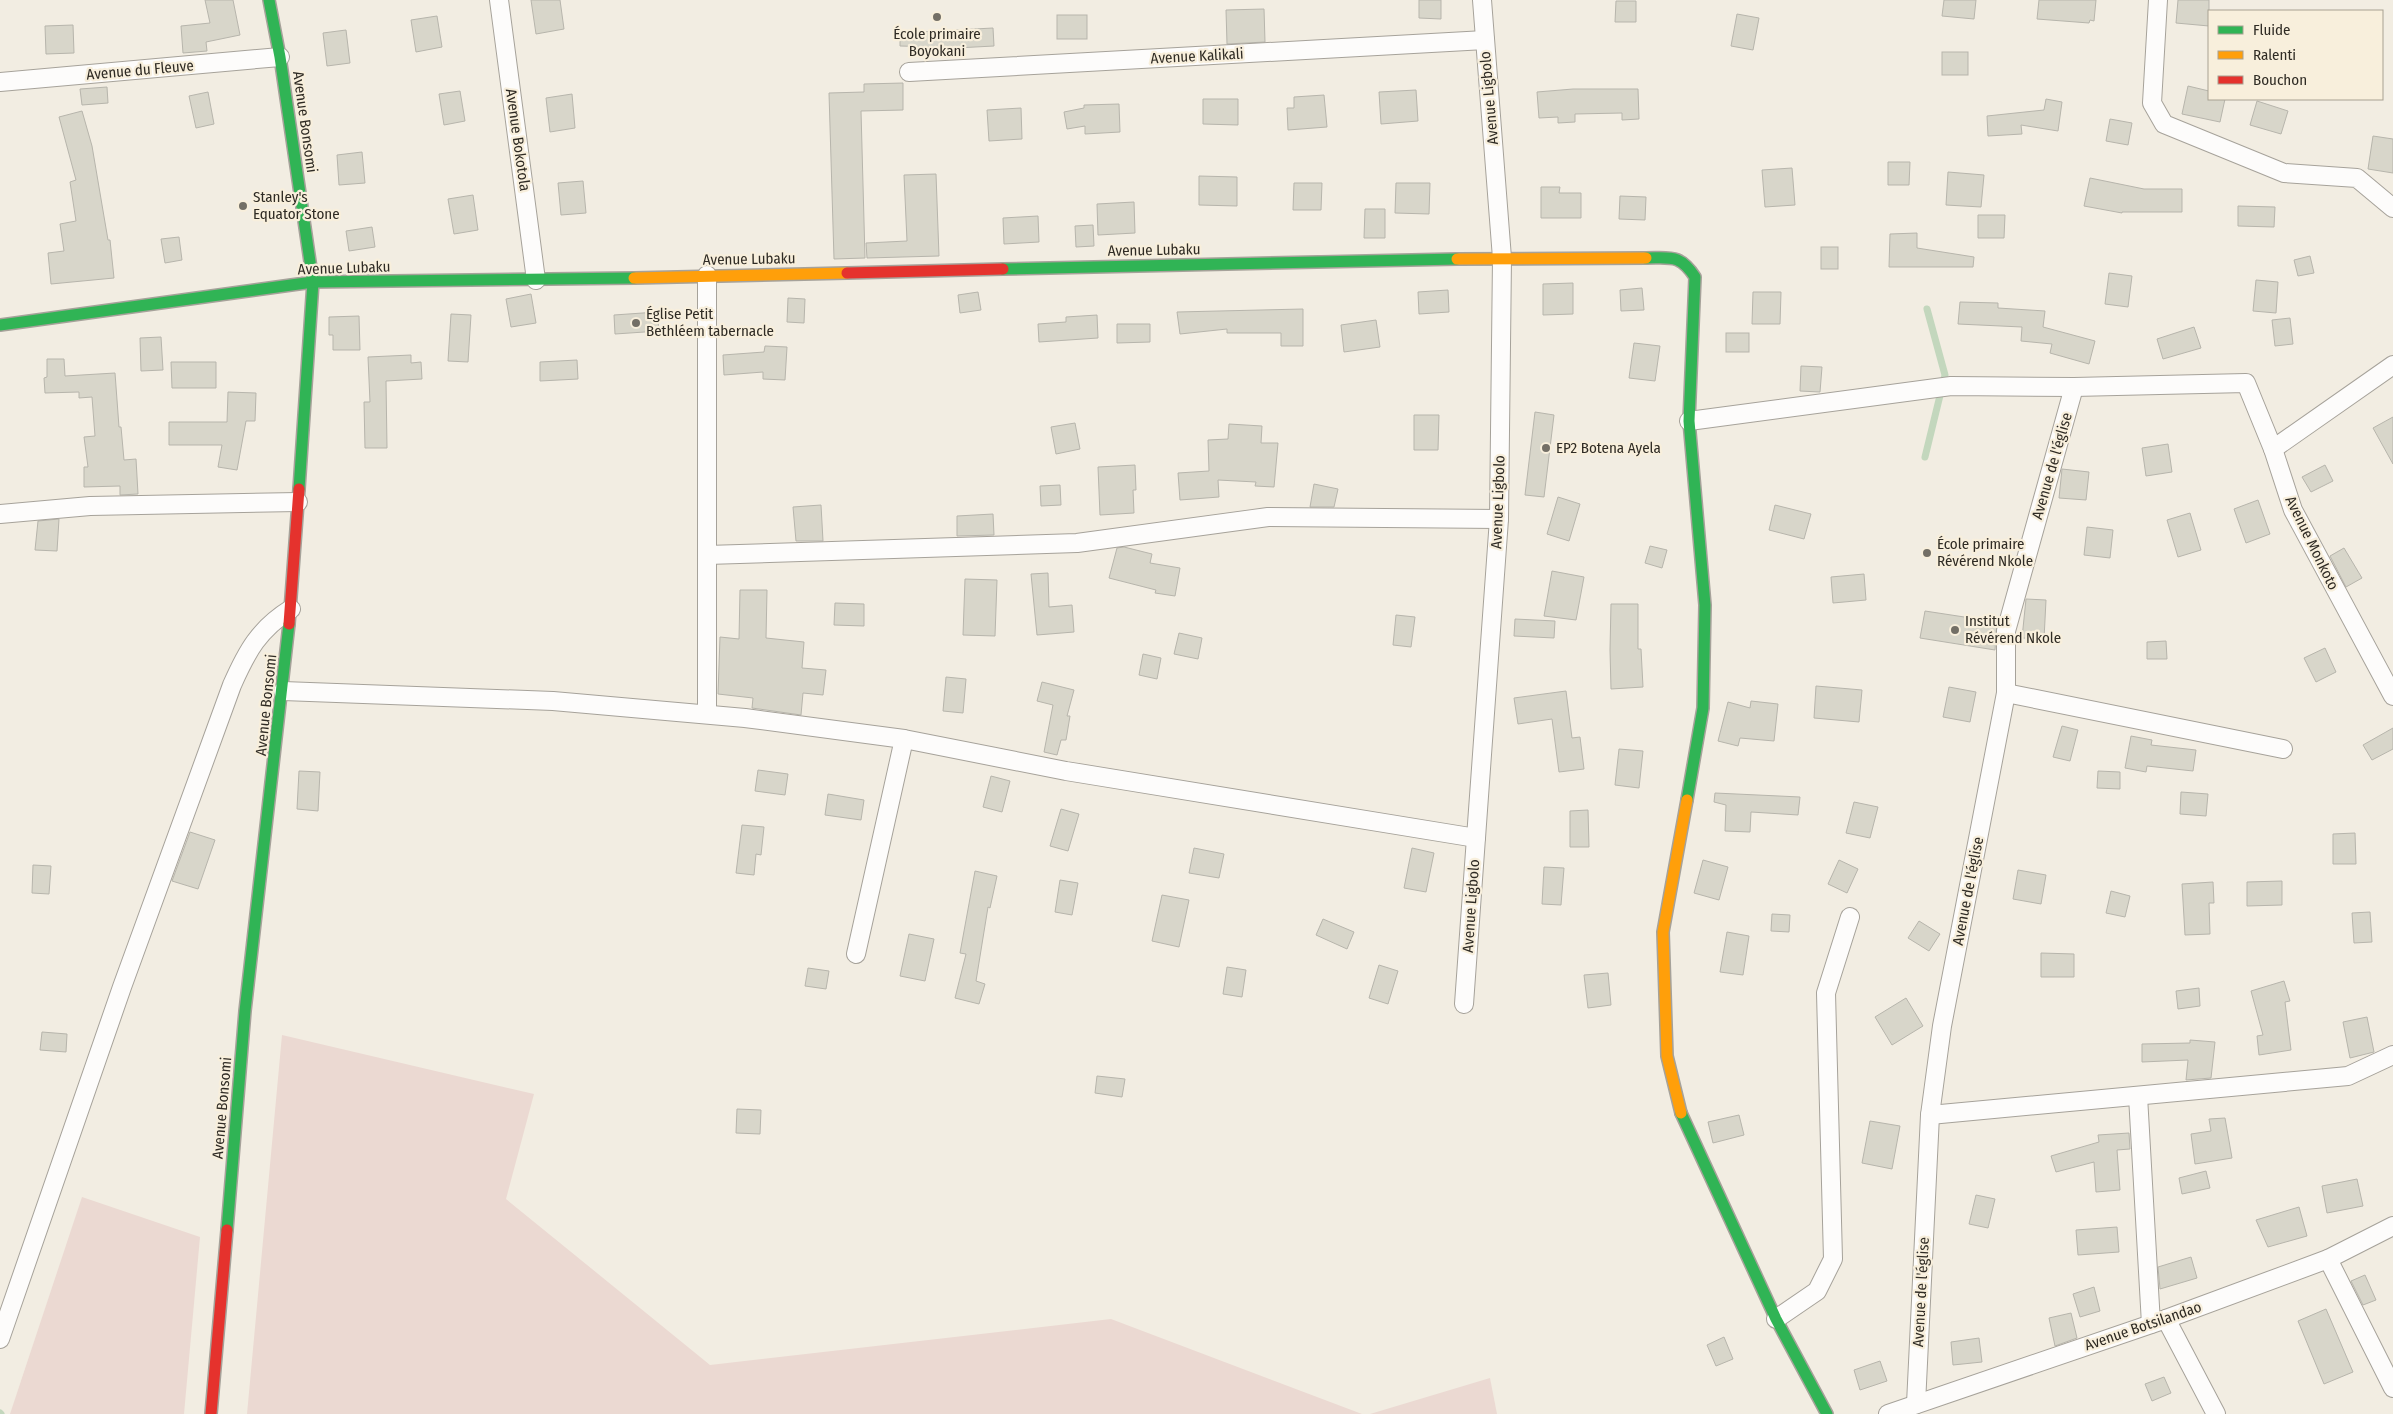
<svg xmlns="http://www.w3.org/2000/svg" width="2393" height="1414" font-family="'Fira Sans Condensed',sans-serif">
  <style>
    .green { fill: #ebd9d2 }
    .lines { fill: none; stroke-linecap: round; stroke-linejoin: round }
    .stream { stroke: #c3d7bd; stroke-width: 7 }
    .building { fill: #d8d6ca; stroke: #b7b5ac }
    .street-casing { stroke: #a6a29a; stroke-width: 20 }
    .fast-casing { stroke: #a6a29a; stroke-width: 14 }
    .slow-casing { stroke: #a6a29a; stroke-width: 14 }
    .jam-casing { stroke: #a6a29a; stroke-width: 14 }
    .street { stroke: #fdfcfb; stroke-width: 18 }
    .fast { stroke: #30b455; stroke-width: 11 }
    .slow { stroke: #ff9f0a; stroke-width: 11 }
    .jam { stroke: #e5322d; stroke-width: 11 }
    .poi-dot { fill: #736f66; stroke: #f8efdc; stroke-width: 2 }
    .labels { text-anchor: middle; stroke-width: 4.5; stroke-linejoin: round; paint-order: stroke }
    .poi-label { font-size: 15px; fill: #2f2b24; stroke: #f8efdc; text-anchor: start }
    .street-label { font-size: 15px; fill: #2f2b24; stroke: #f8efdc }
  </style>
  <rect width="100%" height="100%" fill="#f2ede2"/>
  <g class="green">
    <path d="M282,1035L534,1094L506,1199L710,1365L1111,1319L1362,1414H247Z"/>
    <path d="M82,1197L200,1237L184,1414H10Z"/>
    <path d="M1490,1378L1497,1414H1370Z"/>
  </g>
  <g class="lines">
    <g class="stream">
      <path d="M1925,457L1945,375L1927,309"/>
      <path d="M0,1413L1,1414"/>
    </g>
  </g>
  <g class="building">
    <path d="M205,0H233L240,35L206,42L207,51L183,53L181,26L210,23Z"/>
    <path d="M531,0H560L564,29L536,34Z"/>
    <path d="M1419,0H1441V19L1419,18Z"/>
    <path d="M1944,0H1976L1974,19L1942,16Z"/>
    <path d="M2039,0H2096L2094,21L2090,20L2089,23L2037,19Z"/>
    <path d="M2178,0H2209V26L2176,23Z"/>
    <path d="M1616,1H1636V22H1615Z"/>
    <path d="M1264,9L1265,42L1227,44L1226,10Z"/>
    <path d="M1737,14L1759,18L1753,50L1731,46Z"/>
    <rect x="1057" y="15" width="30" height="24"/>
    <path d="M437,16L442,47L416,52L411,20Z"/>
    <path d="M73,25L74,53L46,54L45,26Z"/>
    <path d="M993,28L994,46L937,49V47L900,46V33Z"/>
    <path d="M346,30L350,63L327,66L323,33Z"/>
    <rect x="1942" y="52" width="26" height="23"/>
    <path d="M903,83V110L861,111L865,258L834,259L829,93L864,92V84Z"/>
    <path d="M2188,86L2209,91V99H2225L2220,122L2182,114Z"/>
    <path d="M107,87L108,103L82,105L80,89Z"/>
    <path d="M1573,89H1638L1639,119L1622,120V113L1575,114V122L1558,123V117L1539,118L1537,92Z"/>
    <path d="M1416,90L1418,121L1381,124L1379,92Z"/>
    <path d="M460,91L465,121L444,125L439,94Z"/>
    <path d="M208,92L214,124L196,128L189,96Z"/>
    <path d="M572,94L575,128L550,132L546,98Z"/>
    <path d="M1324,95L1327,127L1288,130L1287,108H1294V97Z"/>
    <path d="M1203,99H1238V125L1203,124Z"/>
    <path d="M2046,99L2062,102L2058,131L2021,125L2022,134L1988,136L1987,116L2044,110Z"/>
    <path d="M2257,101L2288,111L2281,134L2250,125Z"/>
    <path d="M1119,104L1120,132L1085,134V126L1067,129L1064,112L1084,108V105Z"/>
    <path d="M1021,108L1022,139L989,141L987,110Z"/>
    <path d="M82,111L92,146L108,240H110L114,278L51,284L48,253L64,251L60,224L76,221L70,182L76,180L59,117Z"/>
    <path d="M2110,119L2132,123L2128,145L2106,141Z"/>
    <path d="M2373,136L2393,139V173L2368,169Z"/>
    <path d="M362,152L365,183L339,185L337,155Z"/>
    <path d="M1888,162H1910L1909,185H1888Z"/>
    <path d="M1792,168L1795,205L1765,207L1762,170Z"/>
    <path d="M1948,172L1984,175L1981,207L1946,205Z"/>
    <path d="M936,174L939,256L867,258L866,243L907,241L904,175Z"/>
    <path d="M1199,176L1237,177V206L1199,205Z"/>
    <path d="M2090,178L2144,189H2182V212H2122V213L2084,206Z"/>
    <path d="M583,181L586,213L561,215L558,183Z"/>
    <path d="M1294,183H1322L1321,210H1293Z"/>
    <path d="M1396,183H1430L1429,214L1395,213Z"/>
    <path d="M1541,187H1560L1559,193H1581V218H1541Z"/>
    <path d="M473,195L478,230L454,234L448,199Z"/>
    <path d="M1620,196L1646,197L1645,220L1619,219Z"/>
    <path d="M1134,202L1135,233L1098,235L1097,204Z"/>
    <path d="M2238,206L2275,207L2274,227L2238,226Z"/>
    <path d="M1365,209H1385V238H1364Z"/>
    <path d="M1978,215H2005L2004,238H1978Z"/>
    <path d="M1038,216L1039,242L1004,244L1003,218Z"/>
    <path d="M1093,225L1094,246L1076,247L1075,226Z"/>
    <path d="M372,227L375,247L349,251L346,231Z"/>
    <path d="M1917,233V248L1974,257L1973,267H1889L1890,234Z"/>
    <path d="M179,237L182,260L165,263L161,239Z"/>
    <rect x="1821" y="247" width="17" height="22"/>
    <path d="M2310,256L2314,273L2298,276L2294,260Z"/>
    <path d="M2109,273L2132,276L2128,307L2105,304Z"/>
    <path d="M2256,280L2278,282L2276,313L2253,311Z"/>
    <path d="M1573,283V314L1543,315V284Z"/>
    <path d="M1642,288L1644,310L1621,311L1620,290Z"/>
    <path d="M1448,290L1449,312L1419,314L1418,292Z"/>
    <path d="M978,292L981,310L960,313L958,295Z"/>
    <path d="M1753,292H1781L1780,324H1752Z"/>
    <path d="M531,294L536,323L511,327L506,299Z"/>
    <path d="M788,298L805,299L804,323L787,322Z"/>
    <path d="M1960,302L1998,303V308L2045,311L2043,327L2095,341L2089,364L2050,353L2052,344L2021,341L2022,327L1958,324Z"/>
    <path d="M1303,309V346H1281V333H1227V329L1180,334L1177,312Z"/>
    <path d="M657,312L659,331L615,334L614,315Z"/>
    <path d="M451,314L471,315L468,362L448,361Z"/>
    <path d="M1097,315L1098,338L1039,342L1038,324L1066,322V317Z"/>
    <path d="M359,316L360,350H333V335H329V317Z"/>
    <path d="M2290,318L2293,344L2275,346L2272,320Z"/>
    <path d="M1376,320L1380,347L1344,352L1341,325Z"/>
    <path d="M1117,324H1150V342L1117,343Z"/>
    <path d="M2194,327L2201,348L2163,359L2157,339Z"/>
    <rect x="1726" y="333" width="23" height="19"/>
    <path d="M161,337L163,370L141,371L140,338Z"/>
    <path d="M1634,343L1660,346L1655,381L1629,378Z"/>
    <path d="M765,346L787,347L785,380L763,379V372L724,375L723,355L764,352Z"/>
    <path d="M411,355V363L421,362L422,379L386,381L387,448H365L364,402H370L368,357Z"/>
    <path d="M47,359H64L65,376L115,373L119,427H121L124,460L136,459L138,494L120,495V486L84,487V467H88L84,437L95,436L92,397L79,398V392L45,393L44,378L47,377Z"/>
    <path d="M577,360L578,379L540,381V362Z"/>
    <path d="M171,362H216V388H172Z"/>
    <path d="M1801,366L1822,367L1820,392L1800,391Z"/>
    <path d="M228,392L256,393L255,421H246L237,470L218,467L222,445H169V422H227Z"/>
    <path d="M1535,412L1554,415L1544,497L1525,495Z"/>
    <path d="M1414,415H1439L1438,450H1414Z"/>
    <path d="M2393,417V464L2373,428Z"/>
    <path d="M1075,423L1080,449L1056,454L1051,427Z"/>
    <path d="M1229,424L1262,426L1261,443H1278L1274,487L1255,486L1256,482L1218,480L1219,497L1180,500L1178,473L1209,471L1208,440L1228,439Z"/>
    <path d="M2168,444L2172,472L2146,476L2142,448Z"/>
    <path d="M1135,465L1136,490H1133L1134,513L1100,515L1098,467Z"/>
    <path d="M2325,465L2333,481L2311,492L2302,477Z"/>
    <path d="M2062,469L2089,472L2086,500L2059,498Z"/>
    <path d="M1314,484L1338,489L1334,507H1310Z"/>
    <path d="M1060,485L1061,505L1041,506L1040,486Z"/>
    <path d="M1558,497L1580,504L1569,541L1547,534Z"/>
    <path d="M2258,500L2270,534L2246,543L2234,509Z"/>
    <path d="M821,505L823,541H796L793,507Z"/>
    <path d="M1775,505L1811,514L1804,539L1769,530Z"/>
    <path d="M2190,513L2201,550L2178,557L2167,520Z"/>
    <path d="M993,514L994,535L957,536V516Z"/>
    <path d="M59,519L57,551L35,550L38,521Z"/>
    <path d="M2087,527L2113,530L2110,558L2084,555Z"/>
    <path d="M1650,546L1667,550L1662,568L1645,563Z"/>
    <path d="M1124,547L1152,554L1150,563L1180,568L1175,596L1155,593L1156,590L1109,578L1117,548Z"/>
    <path d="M2344,548L2362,578L2346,587L2330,556Z"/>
    <path d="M1552,571L1584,577L1576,620L1544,616Z"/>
    <path d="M1048,573L1049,607L1072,605L1074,632L1037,635L1031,574Z"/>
    <path d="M1864,574L1866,600L1833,603L1831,577Z"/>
    <path d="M965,579L997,580L995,636L963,635Z"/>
    <path d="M740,590H767L766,638L804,642L802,668L826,670L823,695L803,693L801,715L752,708L753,698L718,694L720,637L739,639Z"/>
    <path d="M2026,599L2046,600L2044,639L2022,638Z"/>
    <path d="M835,603L864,604V626L834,625Z"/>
    <path d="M1611,604H1638V649H1641L1643,687L1611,689L1610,650Z"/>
    <path d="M1925,611L1997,622L1995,650L1920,638Z"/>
    <path d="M1396,615L1415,617L1411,647L1393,645Z"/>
    <path d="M1515,619L1555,621L1554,638L1514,636Z"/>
    <path d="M1179,633L1202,638L1198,659L1174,654Z"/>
    <path d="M2166,641L2167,659H2147V642Z"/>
    <path d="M2325,648L2336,672L2316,682L2304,658Z"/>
    <path d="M1143,654L1161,658L1157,679L1139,675Z"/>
    <path d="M946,677L966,679L963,713L943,711Z"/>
    <path d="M1042,682L1074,690L1067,716H1070L1066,740H1061L1057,755L1044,752L1053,705L1037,701Z"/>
    <path d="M1816,686L1862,690L1859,722L1814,718Z"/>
    <path d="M1949,687L1976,692L1970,722L1943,717Z"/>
    <path d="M1566,691L1572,738L1580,737L1584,769L1559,772L1552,719L1518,724L1514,698Z"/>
    <path d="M1751,701L1778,704L1774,741L1740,738L1738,746L1718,741L1728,702L1750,708Z"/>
    <path d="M2062,726L2078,730L2070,761L2053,757Z"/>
    <path d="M2393,728V749L2372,760L2363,745Z"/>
    <path d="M2131,736L2152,740L2151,745L2196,750L2193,771L2147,766L2146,772L2125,768Z"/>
    <path d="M1619,749L1643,751L1639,788L1615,785Z"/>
    <path d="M758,770L788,774L785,795L755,791Z"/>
    <path d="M299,771L320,772L318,811L297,809Z"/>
    <path d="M2098,771L2120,772V789L2097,788Z"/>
    <path d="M991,776L1010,781L1002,812L983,807Z"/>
    <path d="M2181,792L2208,794L2206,816L2180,814Z"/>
    <path d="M1715,793L1800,797L1798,815L1751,812L1750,832L1725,831L1726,805L1714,802Z"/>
    <path d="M828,794L864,800L861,820L825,815Z"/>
    <path d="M1854,802L1878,807L1870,838L1846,833Z"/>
    <path d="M1061,809L1079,814L1068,851L1050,846Z"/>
    <path d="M1588,810L1589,847H1570V811Z"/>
    <path d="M742,825L764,827L761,855L756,854L754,875L736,873Z"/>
    <path d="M190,832L215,840L198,889L172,881Z"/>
    <path d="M2355,833L2356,864H2333V834Z"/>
    <path d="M1194,848L1224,854L1219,878L1189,873Z"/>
    <path d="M1412,848L1434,853L1426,892L1404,888Z"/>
    <path d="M1703,860L1728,867L1719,900L1694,893Z"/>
    <path d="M1839,860L1858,869L1847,893L1828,884Z"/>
    <path d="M33,865L51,866L49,894L32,893Z"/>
    <path d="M1544,867L1564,868L1561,905L1542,904Z"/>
    <path d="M2018,870L2046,875L2041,904L2013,899Z"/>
    <path d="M975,871L997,876L990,908L988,907L976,981L985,984L979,1004L955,998L966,954L960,953Z"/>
    <path d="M1060,880L1078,883L1072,915L1055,912Z"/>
    <path d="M2282,881V905L2247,906V882Z"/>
    <path d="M2213,882L2214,903H2209L2210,934L2185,935L2182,884Z"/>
    <path d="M2111,891L2130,896L2125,917L2106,913Z"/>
    <path d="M1162,895L1189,900L1179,947L1152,941Z"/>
    <path d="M2370,912L2372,942L2354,943L2352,913Z"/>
    <path d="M1772,914L1790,915L1789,932L1771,931Z"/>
    <path d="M1323,919L1354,932L1347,949L1316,935Z"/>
    <path d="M1919,921L1940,934L1929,951L1908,938Z"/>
    <path d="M1727,932L1749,936L1743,975L1720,972Z"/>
    <path d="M909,934L934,939L925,981L900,976Z"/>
    <path d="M2041,953L2074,954V977H2041Z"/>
    <path d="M1379,965L1398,971L1388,1004L1369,998Z"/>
    <path d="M1227,967L1246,970L1242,997L1223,994Z"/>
    <path d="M808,968L829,971L826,989L805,986Z"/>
    <path d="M1608,973L1611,1005L1588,1008L1584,975Z"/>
    <path d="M2284,981L2290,1001L2285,1002L2291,1050L2259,1055L2257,1036L2263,1035L2251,991Z"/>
    <path d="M2199,988L2200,1006L2178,1009L2176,991Z"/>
    <path d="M1906,998L1923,1026L1892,1045L1875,1017Z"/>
    <path d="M2367,1017L2374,1052L2350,1058L2343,1022Z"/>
    <path d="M42,1032L67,1034L66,1052L40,1050Z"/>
    <path d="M2190,1040L2215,1042L2211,1078L2186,1080L2188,1060L2142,1062V1044L2190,1043Z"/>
    <path d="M1097,1076L1125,1079L1122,1097L1095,1093Z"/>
    <path d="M737,1109L761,1110L760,1134L736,1133Z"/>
    <path d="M1739,1115L1744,1135L1713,1143L1708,1122Z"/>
    <path d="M2225,1118L2232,1158L2195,1164L2191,1134L2211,1131L2209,1119Z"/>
    <path d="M1870,1121L1900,1126L1892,1169L1862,1163Z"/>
    <path d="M2129,1133L2130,1149L2117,1150L2120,1190L2096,1192L2094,1162L2056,1172L2051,1156L2099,1142L2098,1135Z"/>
    <path d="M2206,1171L2210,1188L2182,1194L2179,1178Z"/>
    <path d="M2357,1179L2363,1206L2327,1213L2322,1186Z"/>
    <path d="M1976,1195L1995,1199L1988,1228L1969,1224Z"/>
    <path d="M2299,1207L2307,1236L2268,1247L2256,1220Z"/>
    <path d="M2117,1227L2119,1252L2078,1255L2076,1230Z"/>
    <path d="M2191,1257L2197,1278L2160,1289L2158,1267Z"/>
    <path d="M2365,1275L2376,1300L2363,1305L2351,1281Z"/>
    <path d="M2094,1287L2100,1311L2080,1317L2073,1294Z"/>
    <path d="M2326,1309L2353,1372L2324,1384L2298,1321Z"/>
    <path d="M2071,1313L2077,1338L2055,1346L2049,1318Z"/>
    <path d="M1724,1337L1733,1359L1716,1366L1707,1345Z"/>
    <path d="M1979,1338L1982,1362L1953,1365L1951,1342Z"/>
    <path d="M1880,1361L1887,1381L1860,1390L1854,1370Z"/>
    <path d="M2164,1377L2171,1393L2152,1401L2145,1384Z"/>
  </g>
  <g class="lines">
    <g class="street-casing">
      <g id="street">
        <path d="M499,0L536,280"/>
        <path d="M2158,0L2152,103L2164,124L2284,173L2357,178L2393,208"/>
        <path d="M909,72L1485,40"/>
        <path d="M0,82L280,57"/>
        <path d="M707,275V714"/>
        <path d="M1689,421L1951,386L2074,387L2246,383L2273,449L2293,510L2393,696"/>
        <path d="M2273,449L2393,365"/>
        <path d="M0,514L90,506L298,502"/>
        <path d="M707,555L1077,543L1268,517L1499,519"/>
        <path d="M283,691L553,701L745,718L904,739L1066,771L1476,838"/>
        <path d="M2006,693L2283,749"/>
        <path d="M856,954L904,739"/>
        <path d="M1464,1004L1499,519L1502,258L1482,0"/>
        <path d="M2138,1096L2151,1324"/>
        <path d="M1930,1115L2348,1076L2393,1055"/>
        <path d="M2328,1259L2393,1388"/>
        <path d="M1776,1319L1817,1291L1833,1259L1826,993L1850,917"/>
        <path d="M2166,1319L2216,1414"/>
        <path d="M0,1339L122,987L232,685C247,651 259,629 291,609"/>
        <path d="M1916,1404L1930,1115L1942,1026L2006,693V631L2074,387"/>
        <path d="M1888,1414L2166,1319L2328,1259L2393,1226"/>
      </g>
    </g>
    <g class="fast-casing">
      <g id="fast">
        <path d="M269,0L280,57L313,282L299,489"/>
        <path d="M1646,258C1671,258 1680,254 1695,277L1689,421L1705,605L1703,708L1687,800"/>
        <path d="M1003,269L1457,259"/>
        <path d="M0,325L313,282L634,278"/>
        <path d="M1681,1113L1776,1319L1827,1414"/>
        <path d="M227,1230L245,1011L289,624"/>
      </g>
    </g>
    <g class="slow-casing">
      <g id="slow">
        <path d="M1457,259L1646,258"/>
        <path d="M634,278L847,273"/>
        <path d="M1681,1113L1667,1056L1663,932L1687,800"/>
      </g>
    </g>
    <g class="jam-casing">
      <g id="jam">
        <path d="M847,273L1003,269"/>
        <path d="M289,624L299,489"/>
        <path d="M211,1414L227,1230"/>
      </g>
    </g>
    <use href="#street" class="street"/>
    <use href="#fast" class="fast"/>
    <use href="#slow" class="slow"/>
    <use href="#jam" class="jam"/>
  </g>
  <g class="poi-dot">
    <circle cx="937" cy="17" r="5"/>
    <circle cx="243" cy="206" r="5"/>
    <circle cx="636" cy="323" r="5"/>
    <circle cx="1546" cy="448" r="5"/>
    <circle cx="1927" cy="553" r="5"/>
    <circle cx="1955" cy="630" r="5"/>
  </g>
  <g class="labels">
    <g class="poi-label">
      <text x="937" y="39" text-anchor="middle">École primaire<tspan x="937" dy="17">Boyokani</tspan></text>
      <text x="253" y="202">Stanley's<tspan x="253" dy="17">Equator Stone</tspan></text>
      <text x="646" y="319">Église Petit<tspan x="646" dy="17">Bethléem tabernacle</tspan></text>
      <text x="1556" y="453">EP2 Botena Ayela</text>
      <text x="1937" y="549">École primaire<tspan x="1937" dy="17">Révérend Nkole</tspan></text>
      <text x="1965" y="626">Institut<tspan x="1965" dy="17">Révérend Nkole</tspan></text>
    </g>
    <g class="street-label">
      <text transform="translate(1197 56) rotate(-3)" y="5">Avenue Kalikali</text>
      <text transform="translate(140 70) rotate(-5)" y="5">Avenue du Fleuve</text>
      <text transform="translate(1489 98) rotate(-95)" y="5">Avenue Ligbolo</text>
      <text transform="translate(305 122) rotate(82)" y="5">Avenue Bonsomi</text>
      <text transform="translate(518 140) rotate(82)" y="5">Avenue Bokotola</text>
      <text transform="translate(1154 250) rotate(-1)" y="5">Avenue Lubaku</text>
      <text transform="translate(749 259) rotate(-1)" y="5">Avenue Lubaku</text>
      <text transform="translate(344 268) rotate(-2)" y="5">Avenue Lubaku</text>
      <text transform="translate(2052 466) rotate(-74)" y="5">Avenue de l'église</text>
      <text transform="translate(1498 502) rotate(-88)" y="5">Avenue Ligbolo</text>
      <text transform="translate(2312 543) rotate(64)" y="5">Avenue Monkoto</text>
      <text transform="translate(266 705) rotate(-84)" y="5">Avenue Bonsomi</text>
      <text transform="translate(1968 891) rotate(-79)" y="5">Avenue de l'église</text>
      <text transform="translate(1471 906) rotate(-86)" y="5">Avenue Ligbolo</text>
      <text transform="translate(222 1108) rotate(-85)" y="5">Avenue Bonsomi</text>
      <text transform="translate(1921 1292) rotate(-87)" y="5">Avenue de l'église</text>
      <text transform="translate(2143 1326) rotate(-19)" y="5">Avenue Botsilandao</text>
    </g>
  </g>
  <rect x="2208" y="10" width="175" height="90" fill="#f8efdc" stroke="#a8a192"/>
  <rect x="2218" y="26" width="25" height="8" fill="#30b455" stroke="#a8a192"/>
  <text x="2253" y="35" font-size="15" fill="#2f2b24">Fluide</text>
  <rect x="2218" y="51" width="25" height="8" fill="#ff9f0a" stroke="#a8a192"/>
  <text x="2253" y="60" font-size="15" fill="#2f2b24">Ralenti</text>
  <rect x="2218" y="76" width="25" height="8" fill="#e5322d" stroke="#a8a192"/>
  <text x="2253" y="85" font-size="15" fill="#2f2b24">Bouchon</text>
</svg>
